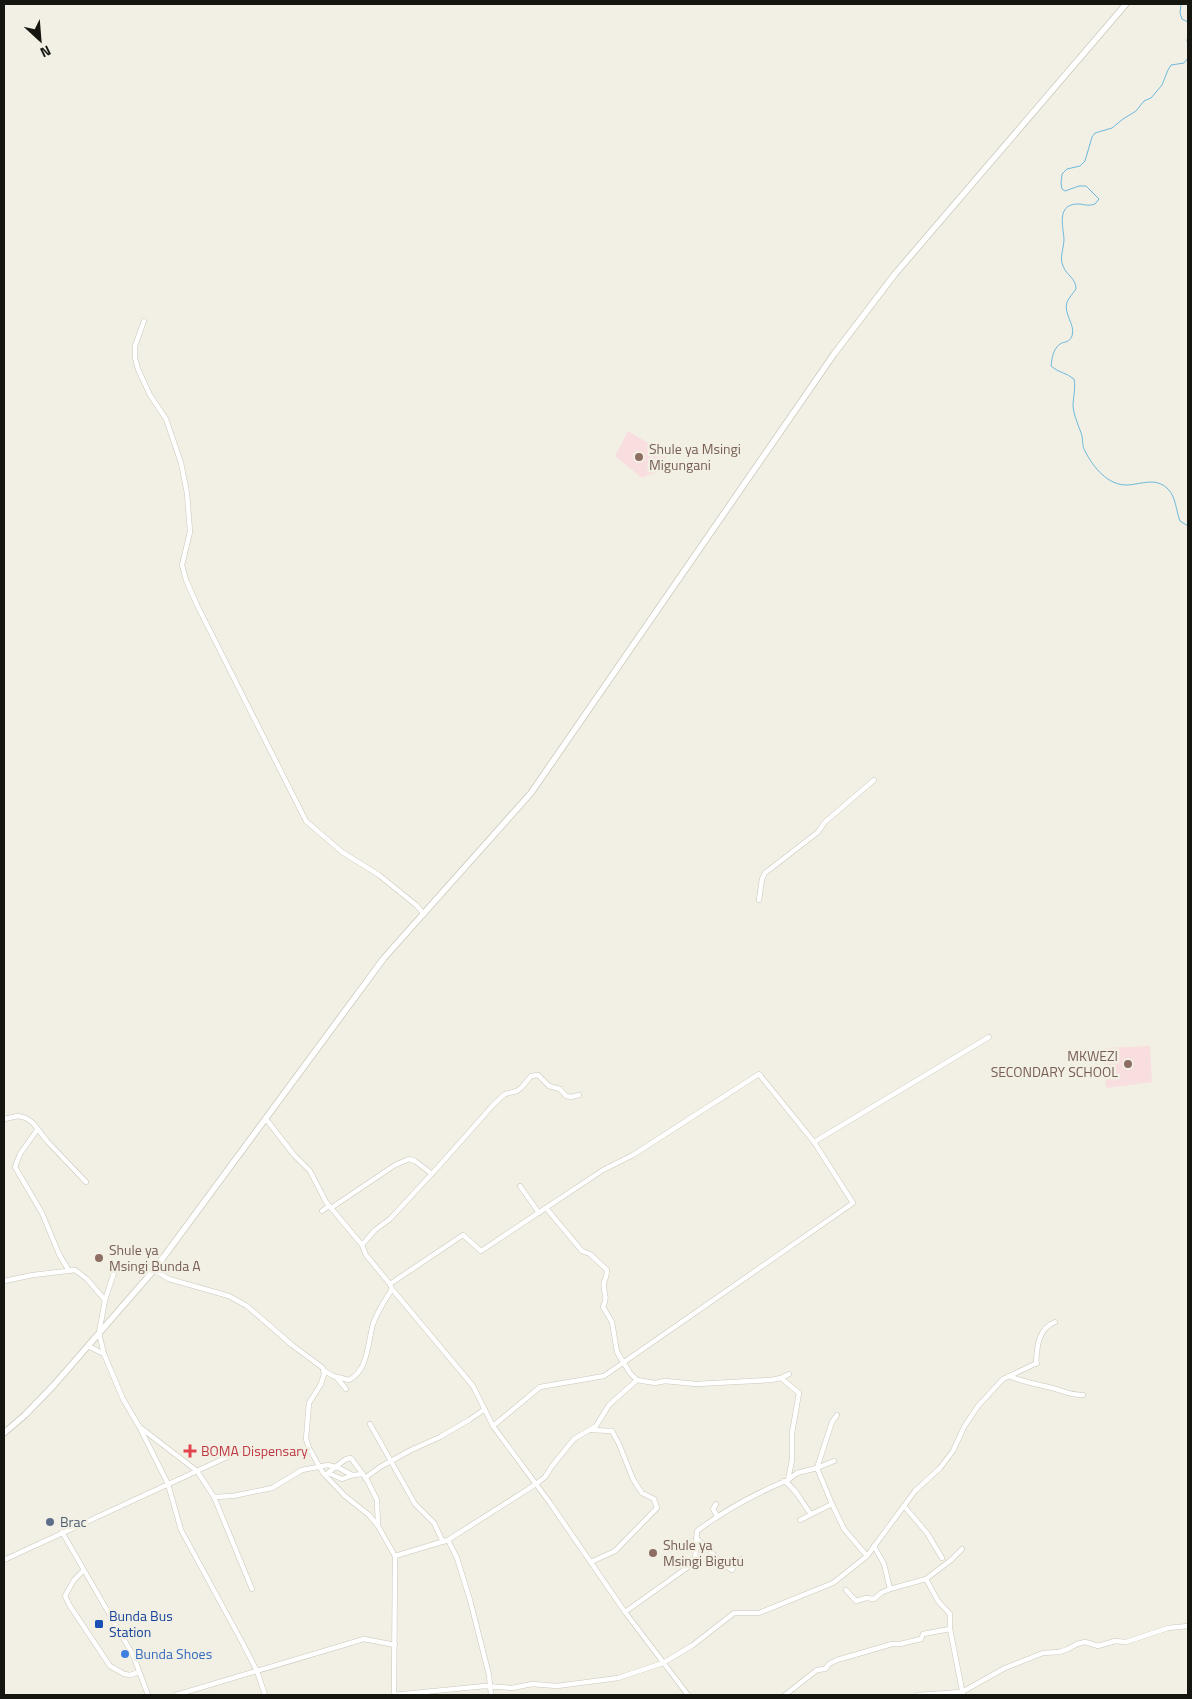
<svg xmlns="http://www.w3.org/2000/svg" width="1192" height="1699" font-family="'Titillium Web',sans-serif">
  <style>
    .education { fill: #f9dee0 }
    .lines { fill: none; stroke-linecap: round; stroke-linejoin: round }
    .stream { stroke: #6db9dc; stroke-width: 1 }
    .street-casing { stroke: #c9c7bb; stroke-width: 5.5 }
    .secondary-casing { stroke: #c9c7bb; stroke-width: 7 }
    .street { stroke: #fff; stroke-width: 4.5 }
    .secondary { stroke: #fff; stroke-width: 5.5 }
    .education-dot { fill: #8d6e63; stroke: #f2f0e4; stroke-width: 2 }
    .health-dot { fill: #e0444e; stroke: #f2f0e4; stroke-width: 2 }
    .service-dot { fill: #5c6f8a; stroke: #f2f0e4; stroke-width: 2 }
    .transit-dot { fill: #1a4fb4; stroke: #f2f0e4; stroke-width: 2 }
    .shop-dot { fill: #3f7fe0; stroke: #f2f0e4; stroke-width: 2 }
    .labels { text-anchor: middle; stroke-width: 5; stroke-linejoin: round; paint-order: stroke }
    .education-label { font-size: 14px; fill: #785e54; stroke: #f2f0e4; text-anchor: start }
    .health-label { font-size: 14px; fill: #be3a42; stroke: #f2f0e4; text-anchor: start }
    .service-label { font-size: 14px; fill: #4e5e75; stroke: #f2f0e4; text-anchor: start }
    .transit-label { font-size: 14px; fill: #164399; stroke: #f2f0e4; text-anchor: start }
    .shop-label { font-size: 14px; fill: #366cbe; stroke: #f2f0e4; text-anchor: start }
  </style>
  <rect width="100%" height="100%" fill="#f2f0e4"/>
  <g class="education">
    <path d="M628,431L666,454L665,464L654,473L642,478L615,456Z"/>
    <path d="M1150,1046L1152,1082L1106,1088L1104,1048Z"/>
  </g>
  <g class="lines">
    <g class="stream">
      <path d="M1181,4L1180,13L1182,19L1188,22"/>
      <path d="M1188,37L1187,40L1188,45"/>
      <path d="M1188,58L1184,63L1171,65L1168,70L1162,85L1151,98L1144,101L1136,111L1123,119L1112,128L1095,133L1092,137L1085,161L1080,166L1067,169L1062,174L1061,183L1062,189L1065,191L1079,186H1086L1099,199L1095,204C1089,206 1086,205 1080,204C1056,203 1063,225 1064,239C1064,248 1059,258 1063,266C1067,276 1076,278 1076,289C1073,293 1069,298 1067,302C1063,314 1076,325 1072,336C1069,343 1065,341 1060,344C1053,349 1052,358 1051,366C1057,372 1067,373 1074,379C1076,389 1073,397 1073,406C1074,417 1079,426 1082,436C1083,441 1082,446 1085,451C1093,467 1108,486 1128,485C1142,484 1156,477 1168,489C1176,497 1176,511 1180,521L1188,526"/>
    </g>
    <g class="street-casing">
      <g id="street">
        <path d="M144,321L135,346V358L138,369L150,395L166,419L181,463L187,493L190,532L182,565L186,580L197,605L306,821L342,852L379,875L416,905L424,914"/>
        <path d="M759,900L762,879L765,873L818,832L825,822L874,780"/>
        <path d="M4,1119L18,1116L26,1118L33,1123L47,1141L86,1182"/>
        <path d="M266,1119L294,1155L310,1171L326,1202L362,1245L366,1255L390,1284L392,1289L473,1386L493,1426L550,1503L625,1612L688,1695"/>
        <path d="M37,1130L20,1154L15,1167L42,1213L59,1254L69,1271"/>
        <path d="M520,1186L539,1213"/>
        <path d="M331,1208L395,1165L409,1159L415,1161L432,1174"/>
        <path d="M546,1208L582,1251L590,1254L607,1270C607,1275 606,1278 604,1282C602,1292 609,1295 603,1307L612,1322L617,1352L630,1373L637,1380"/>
        <path d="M322,1211L329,1206"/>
        <path d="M362,1245L375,1230L390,1219L439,1166L494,1104L505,1094L517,1091L522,1087L531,1076L538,1075L549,1086L560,1089L566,1096L571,1097L579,1095"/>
        <path d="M154,1270L169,1279L229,1296L247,1306L292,1345L323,1368L324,1374L321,1384L309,1403L306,1439L309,1448L323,1473L345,1496L369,1515L378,1526L395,1556L394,1695L485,1686L512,1688L532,1684L557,1686L618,1678L663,1663L693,1645L734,1613H759L833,1583L867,1556L915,1491L940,1468L953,1451L964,1427L978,1406L1003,1379L1037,1363"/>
        <path d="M4,1281L33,1275L75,1270L87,1279L105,1300L99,1333L104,1354L123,1399L140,1428L168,1484L181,1530L242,1642L257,1671L265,1695"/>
        <path d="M390,1284L463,1235L481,1251L603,1170L633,1155L759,1074L814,1142"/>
        <path d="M105,1300L114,1273"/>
        <path d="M88,1346L104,1354"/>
        <path d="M1036,1364C1037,1349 1037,1329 1055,1322"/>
        <path d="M323,1370L333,1376L349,1380C368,1371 368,1342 373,1324C377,1312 385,1300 392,1289"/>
        <path d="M1009,1376C1023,1382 1037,1384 1052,1388C1064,1391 1070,1395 1083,1395"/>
        <path d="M337,1378L346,1389"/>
        <path d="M370,1424L415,1504L434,1523L443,1542"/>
        <path d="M493,1426L540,1387L604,1376L853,1203L814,1142L989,1037"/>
        <path d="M141,1428L197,1471L214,1497L233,1496L272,1488L302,1470L328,1465L339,1468L352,1475"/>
        <path d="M834,1461L817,1468L832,1422L837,1415"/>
        <path d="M328,1473L342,1479L353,1475L363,1474"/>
        <path d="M325,1475L346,1459L351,1458L367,1480L377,1500L378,1525"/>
        <path d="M365,1478L380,1467L411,1450L440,1437L469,1420L485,1409"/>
        <path d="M788,1480L797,1473L817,1468L832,1504L800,1520"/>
        <path d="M784,1481C796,1488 802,1503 811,1514"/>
        <path d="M214,1497L252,1589"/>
        <path d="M716,1504L713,1509L717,1516"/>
        <path d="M832,1504L844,1529L867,1556"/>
        <path d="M904,1506L927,1533L942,1558"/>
        <path d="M62,1532L133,1655L148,1695"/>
        <path d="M696,1538C708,1547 720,1564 732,1570L736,1563L741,1559"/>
        <path d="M448,1540L457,1558L470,1600L489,1675L491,1695"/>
        <path d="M874,1546L884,1564L890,1589L926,1579L938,1601L950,1614V1629L963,1695"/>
        <path d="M395,1556L448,1540L536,1484L545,1477L552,1466L574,1439L596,1426L609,1405L637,1380L655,1383L665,1381L696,1384L771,1380L781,1378L789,1374"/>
        <path d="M4,1560L238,1452"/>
        <path d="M591,1562L615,1551L657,1508L654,1499L642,1493L633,1479L619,1444L612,1431L591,1430"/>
        <path d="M83,1571L74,1580L65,1596L70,1606L110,1666L124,1674L130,1675L139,1672"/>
        <path d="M926,1579L951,1560L962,1549"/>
        <path d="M846,1590L856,1601L866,1598L874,1599L881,1593L890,1589"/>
        <path d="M625,1612L695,1562L697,1531C726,1509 754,1494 788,1480L792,1460V1433L799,1393L781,1378"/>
        <path d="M176,1695L364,1639L395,1645"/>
        <path d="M785,1695L817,1670L825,1669L829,1664L837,1660L892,1644H900L921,1639L923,1634L950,1629"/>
        <path d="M918,1695L962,1692L1005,1668L1043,1653L1059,1652L1068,1649L1077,1644L1085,1642L1098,1646L1115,1641L1126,1642L1168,1628L1188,1626"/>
      </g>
    </g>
    <g class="secondary-casing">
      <path id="secondary" d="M4,1433L25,1415L54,1385L154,1270L384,958L531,793L834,354L895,274L1126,4"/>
    </g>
    <use href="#street" class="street"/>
    <use href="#secondary" class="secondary"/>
  </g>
  <g class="education-dot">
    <circle cx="639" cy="457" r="5"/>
    <circle cx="1128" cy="1064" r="5"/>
    <circle cx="99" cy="1258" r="5"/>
    <circle cx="653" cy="1553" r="5"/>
  </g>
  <path class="health-dot" d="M187.5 1443.5h5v5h5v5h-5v5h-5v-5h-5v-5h5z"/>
  <circle class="service-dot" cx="50" cy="1522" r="5"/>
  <rect class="transit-dot" x="94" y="1619" width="10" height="10" rx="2.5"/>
  <circle class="shop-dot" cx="125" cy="1654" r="5"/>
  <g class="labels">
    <g class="education-label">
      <text x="649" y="454">Shule ya Msingi<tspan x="649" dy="16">Migungani</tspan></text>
      <text x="1118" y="1061" text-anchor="end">MKWEZI<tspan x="1118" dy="16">SECONDARY SCHOOL</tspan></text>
      <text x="109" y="1255">Shule ya<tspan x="109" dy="16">Msingi Bunda A</tspan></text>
      <text x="663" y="1550">Shule ya<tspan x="663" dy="16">Msingi Bigutu</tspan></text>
    </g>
    <g class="health-label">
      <text x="201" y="1456">BOMA Dispensary</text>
    </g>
    <g class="service-label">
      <text x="60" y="1527">Brac</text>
    </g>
    <g class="transit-label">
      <text x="109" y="1621">Bunda Bus<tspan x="109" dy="16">Station</tspan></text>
    </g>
    <g class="shop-label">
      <text x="135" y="1659">Bunda Shoes</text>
    </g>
  </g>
  <rect width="1192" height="1699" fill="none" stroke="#161611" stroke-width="10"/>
  <g transform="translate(40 40) rotate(154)" stroke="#f2f0e4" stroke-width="4" paint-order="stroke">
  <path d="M0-4L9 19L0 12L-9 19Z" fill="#161611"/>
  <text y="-8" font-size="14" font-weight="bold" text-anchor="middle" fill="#161611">N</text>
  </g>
</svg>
